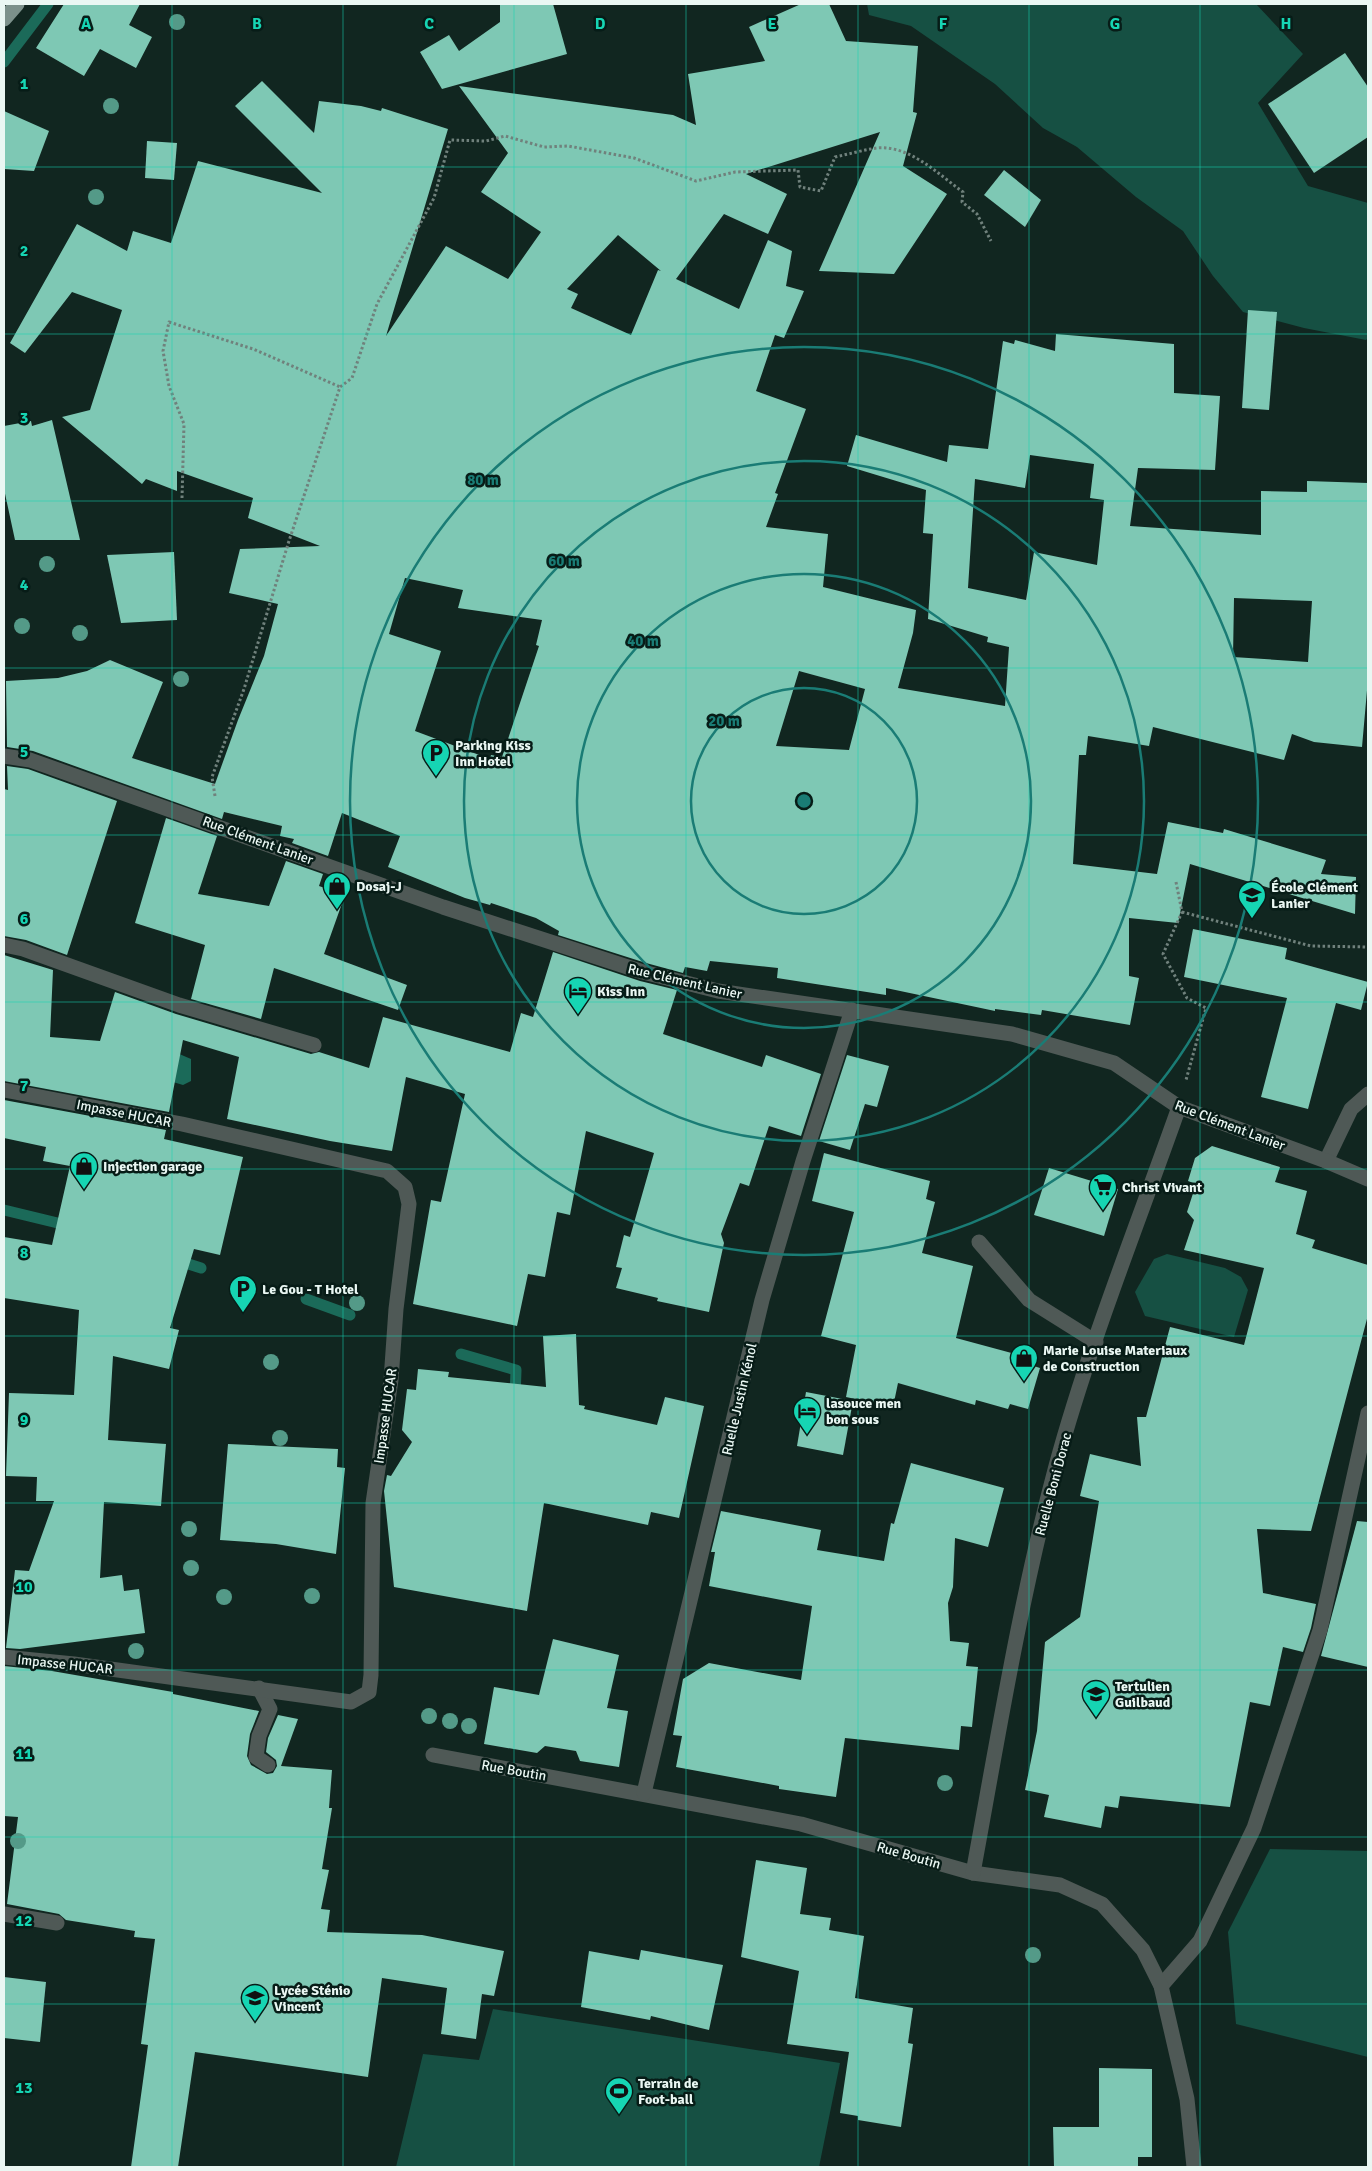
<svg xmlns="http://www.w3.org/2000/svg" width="1372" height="2171" font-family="Signika,sans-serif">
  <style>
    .green { fill: #165043 }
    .water { fill: #1b6a59 }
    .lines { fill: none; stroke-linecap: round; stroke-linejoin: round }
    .stream { stroke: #1b6a59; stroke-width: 11 }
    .building { fill: #7ec8b4; fill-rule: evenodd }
    .path { stroke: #70817c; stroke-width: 3; stroke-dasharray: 2.5 2.5; stroke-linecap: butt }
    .lane { stroke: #4f5956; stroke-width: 15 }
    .street { stroke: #4f5956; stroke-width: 15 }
    .primary { stroke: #7c918b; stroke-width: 15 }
    .tree { fill: #549a88 }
    .grid { fill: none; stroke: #16d5b3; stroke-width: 1; stroke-opacity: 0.55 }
    .ring { fill: none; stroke: #1a7c75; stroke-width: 2.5 }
    .labels { text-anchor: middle; stroke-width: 5; stroke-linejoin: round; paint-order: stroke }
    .poi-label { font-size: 14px; font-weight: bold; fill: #eaf7f3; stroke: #071c17; text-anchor: start }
    .street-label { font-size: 14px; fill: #eaf7f3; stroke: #071c17 }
    .grid-label { font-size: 16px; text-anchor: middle; font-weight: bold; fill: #16d5b3; stroke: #071c17; stroke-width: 5; stroke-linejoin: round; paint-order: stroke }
    .centre { fill: #1a7c75; stroke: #071c17; stroke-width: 2.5 }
    .ring-label { font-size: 15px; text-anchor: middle; font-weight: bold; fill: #1a7c75; stroke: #071c17; stroke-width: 5; stroke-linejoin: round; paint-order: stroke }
  </style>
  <rect width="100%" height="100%" fill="#112620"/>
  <g class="green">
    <path d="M867,4H1256L1303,54L1258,103L1308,186L1368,203V338L1366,340L1304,328L1243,312L1213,276L1183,231L1136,197L1077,147L1043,128L995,84L911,26L869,15Z"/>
    <path d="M1167,1254L1225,1268L1241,1277L1248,1290L1234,1337L1145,1316L1135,1292L1154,1259Z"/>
    <path d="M1270,1849L1368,1851V2057L1236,2024L1228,1932Z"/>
    <path d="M493,2009L840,2063L819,2167H396L423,2054L479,2060Z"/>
  </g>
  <path class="water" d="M177,1053L191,1059V1081L183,1085L123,1067Z"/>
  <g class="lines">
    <g class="stream">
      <path d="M4,62L48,4"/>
      <path d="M4,1210L70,1226"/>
      <path d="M176,1260L201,1268"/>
      <path d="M306,1299L350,1315"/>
      <path d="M461,1354L516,1370L515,1399"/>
    </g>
  </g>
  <g class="building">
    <path d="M64,4H140L129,25L152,37L136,68L100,49L84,76L36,48Z"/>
    <path d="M500,4H553L567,54L442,89L420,52L449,35L459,51L500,22Z"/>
    <path d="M801,4H829L846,41L918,46L913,112L917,113L903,166L947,194L894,274L819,271L880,132L746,174L787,194L768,234L724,214L676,279L739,309L768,240L792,251L786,286L804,291L784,338L775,335L756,391L806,409L775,493L778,494L766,527L828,534L823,587L916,610L913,633L898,688L1005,706L1009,647L987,642L988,637L928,619L933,534L923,533L926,490L847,466L856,435L947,462L949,445L988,449L1003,341L1014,344L1015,340L1055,351L1056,334L1174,344V393L1220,396L1215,470L1138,468L1130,526L1261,535V491L1307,492V481L1368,483V679L1362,747L1314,742L1292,734L1284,760L1153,727L1149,746L1088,736L1086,755H1079L1073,864L1157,874L1168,822L1223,833L1224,829L1326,860L1321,874L1356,877L1355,914L1190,864L1178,923L1129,918V976L1139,978L1130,1025L1042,1010L1041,1015L995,1009V1011L886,988V995L777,978L778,968L710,961L707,971L685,967L683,973L646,963L558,935L559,931L536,918L491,903L490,905L465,898L388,867L400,836L342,813L328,856L292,843L294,839L280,836L282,826L224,812L222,819L33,751L7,747L6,681L58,678L87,671L110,660L163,682L132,758L215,784L238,720L264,656L278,604L229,593L240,549L320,546L248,518L253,498L177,471V491L146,479L142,484L62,417L90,410L122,310L72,292L25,353L10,343L77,224L127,251L133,231L171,243L198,161L322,193L235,106L262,81L314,133L319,101L361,106L381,111L382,108L448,129L386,336L446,246L508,279L541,232L481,192L508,153L459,86L673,115L696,125L688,74L765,61L749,27ZM618,235L661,271L658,270L631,335L571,308L578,294L567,289ZM1030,455L1094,464L1090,498L1104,500L1097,565L1034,552L1026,600L968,588L975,479L1025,488ZM405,578L463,590L458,608L542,620L536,645L539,646L502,757L491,755L490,759L415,731L441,651L389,634ZM1234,598L1312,601L1308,662L1233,657ZM799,671L865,689L849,750L776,746Z"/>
    <path d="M1345,53L1368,87V137L1314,173L1268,104Z"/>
    <path d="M4,111L49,131L34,171L4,169Z"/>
    <path d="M147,141L177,143L174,180L145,178Z"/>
    <path d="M1004,170L1041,200L1025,227L984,195Z"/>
    <path d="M1248,310L1277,312L1269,410L1242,408Z"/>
    <path d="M52,420L80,540H15L4,489V426L31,421L32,426Z"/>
    <path d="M174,552L177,620L121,623L107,555Z"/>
    <path d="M7,766L28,769L117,801L67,955L26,940L4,936V789L8,790Z"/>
    <path d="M166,818L217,836L198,894L269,906L286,861L323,874L319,886L345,895L324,954L407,985L398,1010L274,968L261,1019L191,999L205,945L135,923Z"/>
    <path d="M1193,929L1287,948L1285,959L1368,982L1361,1010L1336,1003L1308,1109L1261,1097L1287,998L1184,977Z"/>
    <path d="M553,952L640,981L677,990L663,1034L762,1067L766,1055L821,1074L801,1136L769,1126L749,1186L740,1183L721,1234L724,1243L709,1312L657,1301L658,1298L616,1288L622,1268L616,1267L624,1235L630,1237L654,1153L586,1131L570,1215L557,1212L545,1277L528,1274L517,1326L413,1304L431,1200L441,1202L465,1094L406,1077L392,1151L330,1141L227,1119L239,1057L183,1040L169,1112L4,1081V955L53,970L50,1037L100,1041L115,992L176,1014L311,1054L319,1052L369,1068L383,1017L510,1052L521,1013L533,1017Z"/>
    <path d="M847,1055L889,1066L877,1107L865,1104L850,1150L819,1141Z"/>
    <path d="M4,1100L166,1130L164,1139L243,1157L220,1255L194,1249L170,1328L179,1330L169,1369L113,1356L108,1440L166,1444L161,1506L104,1502L100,1578L122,1575L124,1591L139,1589L145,1633L20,1649L6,1648L15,1570L29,1571L54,1501H36L37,1477L6,1476L9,1393L74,1395L79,1310L4,1298V1237L52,1245L70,1166L43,1161L46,1147L4,1138Z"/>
    <path d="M1212,1146L1280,1167L1275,1182L1307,1191L1296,1234L1315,1240L1312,1248L1368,1265V1315L1311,1531L1257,1529L1263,1593L1316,1604L1311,1628L1303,1652L1283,1647L1270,1706L1250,1702L1230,1807L1120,1796L1118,1808L1105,1806L1101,1828L1044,1817L1049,1795L1025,1790L1037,1731L1045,1642L1080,1617L1099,1501L1080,1496L1090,1454L1141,1466L1137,1417H1146L1170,1327L1244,1345L1264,1268L1184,1250L1194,1220L1187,1212L1196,1184L1188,1181L1195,1158Z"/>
    <path d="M824,1153L930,1181L926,1199L935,1202L922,1253L973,1266L956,1338L1023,1356L1021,1362L1040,1368L1028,1409L1010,1404L1008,1409L976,1400L975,1405L898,1383L893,1407L846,1397L856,1345L821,1336L854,1212L812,1201Z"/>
    <path d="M1049,1168L1118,1189L1104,1236L1034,1215Z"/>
    <path d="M576,1334L579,1405L585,1406L584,1409L657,1425L665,1397L704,1406L679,1518L651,1512L648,1525L544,1503L527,1611L394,1587L384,1491L387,1475L391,1476L412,1442L402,1430L407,1389L416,1390L418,1369L449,1372L448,1377L546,1387L543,1336Z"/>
    <path d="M806,1392L853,1401L843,1455L797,1446Z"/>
    <path d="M228,1444L338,1449L337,1467L345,1468L336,1554L276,1544L220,1540Z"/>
    <path d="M911,1463L1004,1488L988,1547L955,1538L953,1587L948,1603L950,1641L969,1643L966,1666L978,1667L972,1727L961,1726L959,1750L845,1738L836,1797L779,1789V1786L676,1767L682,1736L673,1735L683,1679L709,1663L801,1680L812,1606L709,1586L715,1552H711L721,1511L821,1530L817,1550L884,1561L891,1523L894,1524Z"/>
    <path d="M1357,1521L1368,1522V1667L1321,1656Z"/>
    <path d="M553,1639L619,1655L607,1708L628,1711L619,1767L580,1761L576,1751L545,1746L537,1753L484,1744L494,1687L539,1695Z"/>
    <path d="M4,1666L52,1671L173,1692V1694L259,1711L250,1734L247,1756L251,1765L267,1774L273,1773L277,1766L276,1760L266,1752L268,1738L278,1715L298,1719L281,1766L332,1770L329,1808H332L322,1869L329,1870L321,1909L330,1910L327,1932L422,1935L504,1951L494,1996L482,1994L476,2039L441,2034L447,1988L382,1978L368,2077L195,2052L178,2167H131L148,2045L141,2044L155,1939L134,1937L135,1931L66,1920L59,1914L7,1904L18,1817L4,1816Z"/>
    <path d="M756,1860L807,1868L800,1914L831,1918L829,1930L864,1936L855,1998L913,2008L908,2043L913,2044L901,2127L858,2120V2116L840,2113L849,2052L787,2044L799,1971L741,1957Z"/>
    <path d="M641,1950L723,1965L709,2030L651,2016L650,2020L581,2007L589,1951L639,1960Z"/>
    <path d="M4,1977L46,1982L40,2042L4,2038Z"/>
    <path d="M1099,2068L1152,2069V2157H1138V2167H1054L1053,2127H1099Z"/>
  </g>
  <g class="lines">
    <g class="path">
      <path d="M182,498L184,424L169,386L163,351L169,322L253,349L340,387"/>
      <path d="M215,796L212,777L244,689L288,544L340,387L352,378L377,304L434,198L450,140L486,141L505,136L544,147L568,146L634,158L696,181L735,172L798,170L800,187L821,191L835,157C849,154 863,150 877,148C910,145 938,174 963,192L962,202L977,214L991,241"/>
      <path d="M1176,882L1182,912L1163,954L1187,998L1206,1008L1186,1080"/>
      <path d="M1182,912L1311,946L1368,947"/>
    </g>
    <g class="lane">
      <path d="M4,945L23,949L179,1005L314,1045"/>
      <path d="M1326,1161L1351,1109L1368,1094"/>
      <path d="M979,1242L1029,1300L1096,1342"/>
      <path d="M259,1688L270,1709L259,1736L256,1757L268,1765"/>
      <path d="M4,1914L57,1923"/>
      <path d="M1161,1986L1200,1941L1254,1828L1320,1630L1368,1413"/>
    </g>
    <g class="street">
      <path d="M4,756L30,760L443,907L643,972L718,991L1012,1034L1114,1063L1179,1107L1326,1161L1368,1179"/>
      <path d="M4,1090L182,1124L387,1171L405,1187L409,1204L396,1309L391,1380L373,1503L371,1675L369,1692L351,1702L74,1664L4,1657"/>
      <path d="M433,1755L801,1824L973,1873L1060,1885L1102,1904L1143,1950L1161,1986L1187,2099L1194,2167"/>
      <path d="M644,1793L762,1300L803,1161L852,1010"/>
      <path d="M973,1873C998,1737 1020,1600 1056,1466C1089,1345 1137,1226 1179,1107"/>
    </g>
    <path class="primary" d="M4,19L17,4"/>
  </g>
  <g class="tree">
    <circle cx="177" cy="22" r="8"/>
    <circle cx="111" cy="106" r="8"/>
    <circle cx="96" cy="197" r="8"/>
    <circle cx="47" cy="564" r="8"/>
    <circle cx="22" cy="626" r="8"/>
    <circle cx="80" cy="633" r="8"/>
    <circle cx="181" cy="679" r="8"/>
    <circle cx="357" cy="1303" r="8"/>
    <circle cx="271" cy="1362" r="8"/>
    <circle cx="280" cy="1438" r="8"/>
    <circle cx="189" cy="1529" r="8"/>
    <circle cx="191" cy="1568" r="8"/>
    <circle cx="312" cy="1596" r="8"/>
    <circle cx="224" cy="1597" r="8"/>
    <circle cx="136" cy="1651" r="8"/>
    <circle cx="429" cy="1716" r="8"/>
    <circle cx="450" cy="1721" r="8"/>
    <circle cx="469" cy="1726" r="8"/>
    <circle cx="945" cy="1783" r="8"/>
    <circle cx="18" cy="1841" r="8"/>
    <circle cx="1033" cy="1955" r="8"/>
  </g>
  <path class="grid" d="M172,4V2167M343,4V2167M514,4V2167M686,4V2167M858,4V2167M1029,4V2167M1200,4V2167M4,167H1368M4,334H1368M4,501H1368M4,668H1368M4,835H1368M4,1002H1368M4,1169H1368M4,1336H1368M4,1503H1368M4,1670H1368M4,1837H1368M4,2004H1368"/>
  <g class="ring">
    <circle cx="804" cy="801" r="113"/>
    <circle cx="804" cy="801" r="227"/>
    <circle cx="804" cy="801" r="340"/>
    <circle cx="804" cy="801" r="454"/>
  </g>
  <defs>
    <g id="parking-pin" transform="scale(1.4375)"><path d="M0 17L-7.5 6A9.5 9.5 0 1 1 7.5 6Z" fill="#16d5b3" stroke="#071c17"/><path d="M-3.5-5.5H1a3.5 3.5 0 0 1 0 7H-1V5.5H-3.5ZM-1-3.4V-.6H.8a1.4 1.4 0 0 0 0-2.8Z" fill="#111"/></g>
    <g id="shop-pin" transform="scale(1.4375)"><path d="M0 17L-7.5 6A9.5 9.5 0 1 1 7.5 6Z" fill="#16d5b3" stroke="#071c17"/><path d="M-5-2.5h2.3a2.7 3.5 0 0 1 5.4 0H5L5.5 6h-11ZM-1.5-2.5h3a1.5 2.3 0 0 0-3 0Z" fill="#111"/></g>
    <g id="school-pin" transform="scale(1.4375)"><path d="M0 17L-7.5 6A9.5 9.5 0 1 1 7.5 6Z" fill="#16d5b3" stroke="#071c17"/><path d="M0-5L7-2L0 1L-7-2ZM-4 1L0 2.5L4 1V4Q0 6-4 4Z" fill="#111"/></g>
    <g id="hotel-pin" transform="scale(1.4375)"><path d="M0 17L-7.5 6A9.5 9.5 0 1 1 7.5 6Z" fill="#16d5b3" stroke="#071c17"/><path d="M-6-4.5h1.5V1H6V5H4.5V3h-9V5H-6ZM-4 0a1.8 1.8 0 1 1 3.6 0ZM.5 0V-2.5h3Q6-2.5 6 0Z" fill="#111"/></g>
    <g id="supermarket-pin" transform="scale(1.4375)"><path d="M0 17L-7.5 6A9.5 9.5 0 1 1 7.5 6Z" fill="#16d5b3" stroke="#071c17"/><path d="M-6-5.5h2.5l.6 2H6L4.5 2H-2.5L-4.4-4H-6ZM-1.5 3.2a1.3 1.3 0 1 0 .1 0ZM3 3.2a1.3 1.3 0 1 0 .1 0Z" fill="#111"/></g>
    <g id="stadium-pin" transform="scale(1.4375)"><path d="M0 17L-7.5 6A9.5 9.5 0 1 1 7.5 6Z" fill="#16d5b3" stroke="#071c17"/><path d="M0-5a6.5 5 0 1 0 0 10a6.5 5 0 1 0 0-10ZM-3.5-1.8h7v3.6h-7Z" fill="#111"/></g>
  </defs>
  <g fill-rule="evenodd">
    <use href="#parking-pin" x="436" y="753"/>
    <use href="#shop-pin" x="337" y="886"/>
    <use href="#school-pin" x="1252" y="895"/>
    <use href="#hotel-pin" x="578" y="991"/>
    <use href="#shop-pin" x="84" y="1166"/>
    <use href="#supermarket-pin" x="1103" y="1187"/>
    <use href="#parking-pin" x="243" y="1289"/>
    <use href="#shop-pin" x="1024" y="1358"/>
    <use href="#hotel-pin" x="807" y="1411"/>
    <use href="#school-pin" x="1096" y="1694"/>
    <use href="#school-pin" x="255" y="1998"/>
    <use href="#stadium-pin" x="619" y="2091"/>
  </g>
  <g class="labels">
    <g class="poi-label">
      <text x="455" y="750">Parking Kiss<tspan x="455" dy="16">Inn Hotel</tspan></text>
      <text x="356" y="891">Dosaj-J</text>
      <text x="1271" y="892">École Clément<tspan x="1271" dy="16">Lanier</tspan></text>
      <text x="597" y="996">Kiss Inn</text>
      <text x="103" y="1171">Injection garage</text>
      <text x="1122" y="1192">Christ Vivant</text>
      <text x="262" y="1294">Le Gou - T Hotel</text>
      <text x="1043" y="1355">Marie Louise Materiaux<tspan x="1043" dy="16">de Construction</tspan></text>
      <text x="826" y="1408">lasouce men<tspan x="826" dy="16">bon sous</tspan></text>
      <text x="1115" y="1691">Tertulien<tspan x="1115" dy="16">Guilbaud</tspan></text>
      <text x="274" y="1995">Lycée Sténio<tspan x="274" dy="16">Vincent</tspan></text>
      <text x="638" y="2088">Terrain de<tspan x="638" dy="16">Foot-ball</tspan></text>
    </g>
    <g class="street-label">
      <text transform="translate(258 840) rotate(20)" y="5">Rue Clément Lanier</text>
      <text transform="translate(685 981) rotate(13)" y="5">Rue Clément Lanier</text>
      <text transform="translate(124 1113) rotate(11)" y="5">Impasse HUCAR</text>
      <text transform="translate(1230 1125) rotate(21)" y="5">Rue Clément Lanier</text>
      <text transform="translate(739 1399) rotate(-77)" y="5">Ruelle Justin Kénol</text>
      <text transform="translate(385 1416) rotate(-82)" y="5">Impasse HUCAR</text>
      <text transform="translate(1053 1484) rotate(-75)" y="5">Ruelle Boni Dorac</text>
      <text transform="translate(65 1664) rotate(6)" y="5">Impasse HUCAR</text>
      <text transform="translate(514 1770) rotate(10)" y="5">Rue Boutin</text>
      <text transform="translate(909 1855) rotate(16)" y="5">Rue Boutin</text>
    </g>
  </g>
  <g class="grid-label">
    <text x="86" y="29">A</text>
    <text x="257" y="29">B</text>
    <text x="429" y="29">C</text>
    <text x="600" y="29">D</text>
    <text x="772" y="29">E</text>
    <text x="943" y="29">F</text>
    <text x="1115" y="29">G</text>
    <text x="1286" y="29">H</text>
    <text x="24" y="89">1</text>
    <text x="24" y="256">2</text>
    <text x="24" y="423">3</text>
    <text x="24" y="590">4</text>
    <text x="24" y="757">5</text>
    <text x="24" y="924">6</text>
    <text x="24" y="1091">7</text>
    <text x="24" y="1258">8</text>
    <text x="24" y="1425">9</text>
    <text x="24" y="1592">10</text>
    <text x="24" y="1759">11</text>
    <text x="24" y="1926">12</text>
    <text x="24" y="2093">13</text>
  </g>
  <circle cx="804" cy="801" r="8" class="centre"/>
  <g class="ring-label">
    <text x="483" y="485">80 m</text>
    <text x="564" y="566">60 m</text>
    <text x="643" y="646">40 m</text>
    <text x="724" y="726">20 m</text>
  </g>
  <rect width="1372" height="2171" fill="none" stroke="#eaf7f3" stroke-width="10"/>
</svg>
